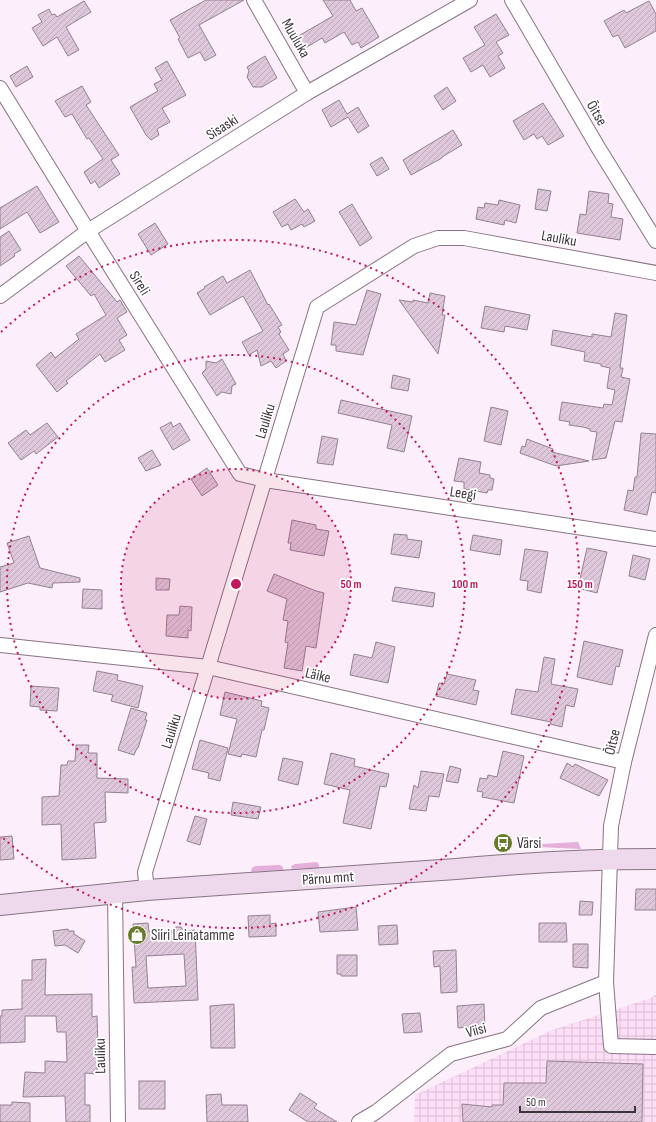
<svg xmlns="http://www.w3.org/2000/svg" width="656" height="1122" font-family="'Sofia Sans Condensed',sans-serif">
  <style>
    .industrial { fill: url(#industrial-grid) }
    .grass { fill: #e4afdb }
    .building { fill: url(#building-hatch); stroke: #958091; fill-rule: evenodd }
    .lines { fill: none; stroke-linecap: round; stroke-linejoin: round }
    .street-casing { stroke: #887384; stroke-width: 16 }
    .secondary-casing { stroke: #887384; stroke-width: 22 }
    .street { stroke: #fff; stroke-width: 14 }
    .secondary { stroke: #eed8eb; stroke-width: 20 }
    .ring { fill: none; stroke: #c2185b; stroke-width: 2; stroke-dasharray: 2 4 }
    .labels { text-anchor: middle; stroke-width: 3.5; stroke-linejoin: round; paint-order: stroke }
    .street-label { font-size: 15px; fill: #3d343b; stroke: #fff }
    .poi-label { font-size: 15px; fill: #3d343b; stroke: #fff; text-anchor: start }
    .centre { fill: #c2185b; stroke: #fff; stroke-width: 2 }
    .ring-label { font-size: 12px; text-anchor: middle; font-weight: bold; fill: #c2185b; stroke: #fff; stroke-width: 3.5; stroke-linejoin: round; paint-order: stroke }
  </style>
  <defs>
    <pattern id="industrial-grid" width="8" height="8" patternUnits="userSpaceOnUse"><rect width="8" height="8" fill="#fddef7"/><path d="M0 4h8M4 0v8" fill="none" stroke="#dabfd5"/></pattern>
    <pattern id="building-hatch" width="6" height="6" patternUnits="userSpaceOnUse"><rect width="6" height="6" fill="#dec7da"/><path d="M-1 1l2-2M0 6l6-6M5 7l2-2" fill="none" stroke="#bfacbc"/></pattern>
  </defs>
  <rect width="100%" height="100%" fill="#fceefa"/>
  <path class="industrial" d="M656,994V1122H414L415,1095L552,1030L651,998Z"/>
  <g class="grass">
    <path d="M578,842L581,849L538,847L542,844Z"/>
    <path d="M317,862L319,865V868L292,869L291,866L295,864Z"/>
    <path d="M280,865L283,867V870L251,872L252,868L255,866Z"/>
  </g>
  <g class="building">
    <path d="M206,0H244L199,25L216,55L205,61L200,52L188,58L178,39L180,38L170,20Z"/>
    <path d="M323,0H350L356,11L362,8L379,37L361,48L358,42L352,45L344,32L325,43L322,38L302,50L295,38L333,16Z"/>
    <path d="M84,1L91,12L66,27L79,50L68,56L57,37L43,46L32,28L42,22L38,15L49,9L52,15L55,14L57,17Z"/>
    <path d="M649,1L656,14V31L625,48L618,35L613,37L604,21L624,10L626,13Z"/>
    <path d="M496,14L509,35L496,42L503,53L498,56L505,68L490,77L483,65L471,72L463,58L485,45L474,27Z"/>
    <path d="M265,56L277,78L262,87H253L247,77L249,71L247,67Z"/>
    <path d="M167,61L186,95L162,108L170,122L157,129L159,135L151,140L146,135L130,107L158,91L154,84L162,80L155,68Z"/>
    <path d="M27,66L33,77L16,87L10,76Z"/>
    <path d="M82,86L91,102L86,105L119,155L111,160L120,174L99,188L95,181L91,184L84,172L103,159L89,138L87,139L72,114L65,117L55,101Z"/>
    <path d="M447,87L456,101L443,110L434,96Z"/>
    <path d="M339,100L347,114L358,107L369,126L358,133L348,117L331,127L322,110Z"/>
    <path d="M543,103L564,136L548,145L542,136L537,139L534,134L524,140L513,121Z"/>
    <path d="M453,130L462,145L442,157V158L411,175L403,160Z"/>
    <path d="M382,157L389,169L377,176L370,164Z"/>
    <path d="M37,186L59,222L40,233L27,212L0,229V208Z"/>
    <path d="M538,189L551,191L547,211L535,209Z"/>
    <path d="M589,191L609,194L608,203L613,204L611,217L623,219L620,240L577,233L580,214L586,215Z"/>
    <path d="M295,199L304,212L308,209L315,221L304,227L302,224L291,230L288,224L282,227L273,212Z"/>
    <path d="M499,200L520,205L516,223L505,220L504,225L476,219L478,207L484,208L485,203L498,205Z"/>
    <path d="M352,204L372,238L360,246L339,212Z"/>
    <path d="M155,223L168,244L151,255L138,234Z"/>
    <path d="M9,231L21,250L14,254L15,256L0,266V237Z"/>
    <path d="M79,256L117,302L120,300L127,312L117,318L127,335L119,340L125,350L105,362L100,354L66,381L68,383L57,392L36,365L51,352L55,358L79,339L76,334L106,315L94,294L91,296L66,266Z"/>
    <path d="M250,270L268,305L269,304L282,325L278,327L281,332L279,334L289,350L283,354L286,361L276,368L271,361L261,366L257,350L249,355L242,342L263,331L243,296L210,315L197,293L205,288L204,287L223,276L227,283Z"/>
    <path d="M367,290L381,294L363,355L336,351V345H331L334,322L356,325Z"/>
    <path d="M430,293L445,296L442,315H445L438,354L399,300L413,302V300L428,303Z"/>
    <path d="M485,306L530,315L527,330L505,326L504,332L481,328Z"/>
    <path d="M615,313L627,315L620,368H623L621,377L630,379L622,422L615,421L606,458L592,460L597,432L590,431V429L583,427L569,425L570,422L559,420L562,402L603,408L604,404L612,405L615,390L607,388L610,368L601,366V364L584,361L585,352L551,345L553,330L592,337V334L611,337Z"/>
    <path d="M222,359L236,384L232,386L231,394L222,392L217,396L202,373L206,369V361L216,363Z"/>
    <path d="M393,375L410,379L408,391L391,388Z"/>
    <path d="M341,400L412,416L404,452L387,448L392,425L338,413Z"/>
    <path d="M491,407L508,411L501,445L484,441Z"/>
    <path d="M171,422L173,427L180,423L190,440L173,450L160,428Z"/>
    <path d="M47,423L58,437L36,454L34,451L21,460L8,443L26,430L30,435Z"/>
    <path d="M641,433L656,434V493L652,492L647,515L624,510L628,490L633,491L635,477H637Z"/>
    <path d="M322,436L338,439L333,465L317,463Z"/>
    <path d="M527,439L553,449L552,452L589,461L556,466L520,453L522,446L525,447Z"/>
    <path d="M152,450L161,465L146,471L138,458Z"/>
    <path d="M459,458L481,462L479,473L490,475V478L494,479L492,490H488L487,493L464,489V482L454,481Z"/>
    <path d="M207,468L218,485L202,496L191,479Z"/>
    <path d="M292,520L316,525V529L329,531L324,556L290,550L291,543H288Z"/>
    <path d="M394,534L407,535V539L422,541L419,558L391,554Z"/>
    <path d="M473,535L502,540L500,555L470,550Z"/>
    <path d="M29,536L40,568L80,578V582L53,583L52,588L28,583L0,592V567L14,563L7,543Z"/>
    <path d="M587,548L607,552L597,593L578,588Z"/>
    <path d="M525,549L548,552L541,593L527,590L528,581L520,580Z"/>
    <path d="M633,555L650,559L645,580L629,576Z"/>
    <path d="M274,574L316,591L324,593L316,648L306,646L302,671L284,668L288,643L285,642L288,621L283,620L287,599L267,591Z"/>
    <path d="M156,578L170,579L169,590H156Z"/>
    <path d="M395,587L435,593L433,607L392,601Z"/>
    <path d="M83,589L102,590V609L82,608Z"/>
    <path d="M180,606L192,607L191,631L188,630V638L166,636L167,615H179Z"/>
    <path d="M584,641L623,650L619,667L616,666L612,685L577,677Z"/>
    <path d="M376,642L395,647L388,683L350,675L354,654L372,658Z"/>
    <path d="M544,657L555,659L551,684L578,689L574,707L566,705L562,727L550,724L551,722L511,714L516,689L538,692Z"/>
    <path d="M97,671L118,675L117,680L143,686L138,708L111,701L113,695L93,691Z"/>
    <path d="M447,674L476,680L473,690L479,691L476,705L436,696L439,683L444,684Z"/>
    <path d="M31,686L59,688L57,711L40,710V707L30,706Z"/>
    <path d="M225,692L262,701L261,706L269,708L264,730H262L256,757L242,754L241,757L228,754L237,719L220,715Z"/>
    <path d="M131,708L147,713L145,720H147L138,748H137L134,755L118,750Z"/>
    <path d="M200,740L228,748L220,781L208,778L209,773L192,769Z"/>
    <path d="M76,745H89L88,753H97V778L128,779V793L105,792L106,822L94,823L96,858L62,860L61,824L42,825V797L59,796L61,765H67L68,761H75Z"/>
    <path d="M503,751L524,756L514,803L482,797L483,792L477,791L480,778L487,779L488,775L497,777Z"/>
    <path d="M331,753L355,759L354,766L389,774L386,787L380,786L371,829L343,823L350,790L324,784Z"/>
    <path d="M283,758L303,762L298,785L278,780Z"/>
    <path d="M567,763L573,767L575,764L608,780L599,796L560,778Z"/>
    <path d="M450,766L461,769L458,783L446,781Z"/>
    <path d="M421,771L444,774L439,797L429,796L426,811L409,809L414,785L418,788Z"/>
    <path d="M233,802L261,807L258,819L231,815Z"/>
    <path d="M195,816L207,819L200,845L187,841Z"/>
    <path d="M12,836L14,859L0,860V837Z"/>
    <path d="M636,889H656V910H635Z"/>
    <path d="M580,901L593,902L592,915H579Z"/>
    <path d="M356,907L358,930L320,932L318,912Z"/>
    <path d="M270,915V924L276,923V936L249,937L248,916Z"/>
    <path d="M148,923L149,932L171,931L176,927H181L184,931L195,930L198,1000L134,1003L132,967H136L133,924ZM184,954L186,986L148,988L146,956Z"/>
    <path d="M539,923H566L567,942H539Z"/>
    <path d="M397,925L398,944L379,945L378,926Z"/>
    <path d="M68,929V931H74V934L85,941L78,953L65,945L55,946L53,931Z"/>
    <path d="M573,944H588V968L573,967Z"/>
    <path d="M456,950L457,992L441,993L440,966L434,967L433,951Z"/>
    <path d="M337,955H357V976H341V974H337Z"/>
    <path d="M46,959L45,995L92,994V1017L97,1016L98,1053L97,1074L85,1073V1105H90V1122H66L65,1096L23,1097L25,1072L45,1073V1061L67,1062L66,1032H57L56,1016H25V1042L0,1043V1016H2V1010L22,1009V980H32V960Z"/>
    <path d="M234,1004L235,1048H211L210,1006Z"/>
    <path d="M484,1004L485,1028L469,1029V1027L458,1028L457,1006Z"/>
    <path d="M420,1013L422,1032L404,1033L402,1014Z"/>
    <path d="M547,1061L643,1064L642,1122H463L462,1104L492,1107V1105H503L504,1083H546Z"/>
    <rect x="139" y="1081" width="26" height="28"/>
    <path d="M300,1093L317,1104L314,1108L337,1122H308L289,1110Z"/>
    <path d="M221,1094L222,1105H247L248,1122H207L206,1095Z"/>
    <path d="M12,1102L30,1103V1122H0V1105H12Z"/>
  </g>
  <g class="lines">
    <g class="street-casing">
      <g id="street">
        <path d="M254,0L307,93"/>
        <path d="M512,0L599,149L656,241"/>
        <path d="M0,88L88,231L240,474L265,480L656,539"/>
        <path d="M0,296L88,231L307,93L470,0"/>
        <path d="M656,635L624,762L611,826L606,982L611,1046L656,1047"/>
        <path d="M0,645L208,667L624,762"/>
        <path d="M147,890L145,872L208,667L317,307L414,246L438,238H464L656,273"/>
        <path d="M115,893L118,1122"/>
        <path d="M359,1122L376,1112L451,1054L507,1039L541,1008L606,982"/>
      </g>
    </g>
    <g class="secondary-casing">
      <path id="secondary" d="M0,905L147,890L456,869C522,863 589,859 656,859"/>
    </g>
    <use href="#street" class="street"/>
    <use href="#secondary" class="secondary"/>
  </g>
  <circle cx="236" cy="584" r="115" fill="#c2185b" fill-opacity=".12"/>
  <g class="ring">
    <circle cx="236" cy="584" r="115"/>
    <circle cx="236" cy="584" r="229"/>
    <path d="M1 332A344 344 0 1 1 1 836"/>
  </g>
  <defs>
    <g id="bus-disc" transform="scale(1)"><circle r="9.5" fill="#667a2b" stroke="#fff"/><path d="M-5-6H5V4H4V6H2V4H-2V6H-4V4H-5ZM-3.5-4V0h7V-4ZM-3.5 1.2v1.5H-2V1.2ZM2 1.2v1.5H3.5V1.2Z" fill="#fff"/></g>
    <g id="shop-disc" transform="scale(1)"><circle r="9.5" fill="#667a2b" stroke="#fff"/><path d="M-5-2.5h2.3a2.7 3.5 0 0 1 5.4 0H5L5.5 6h-11ZM-1.5-2.5h3a1.5 2.3 0 0 0-3 0Z" fill="#fff"/></g>
  </defs>
  <g fill-rule="evenodd">
    <use href="#bus-disc" x="503" y="843"/>
    <use href="#shop-disc" x="137" y="935"/>
  </g>
  <g class="labels">
    <g class="street-label">
      <text transform="translate(296 38) rotate(60)" y="5">Muuluka</text>
      <text transform="translate(597 113) rotate(60)" y="5">Õitse</text>
      <text transform="translate(222 127) rotate(-32)" y="5">Sisaski</text>
      <text transform="translate(559 238) rotate(10)" y="5">Lauliku</text>
      <text transform="translate(140 283) rotate(58)" y="5">Sireli</text>
      <text transform="translate(265 421) rotate(-73)" y="5">Lauliku</text>
      <text transform="translate(463 493) rotate(9)" y="5">Leegi</text>
      <text transform="translate(318 675) rotate(13)" y="5">Läike</text>
      <text transform="translate(171 731) rotate(-73)" y="5">Lauliku</text>
      <text transform="translate(612 742) rotate(-76)" y="5">Õitse</text>
      <text transform="translate(328 878) rotate(-4)" y="5">Pärnu mnt</text>
      <text transform="translate(476 1030) rotate(-15)" y="5">Viisi</text>
      <text transform="translate(100 1056) rotate(-91)" y="5">Lauliku</text>
    </g>
    <g class="poi-label">
      <text x="517" y="848">Värsi</text>
      <text x="151" y="940">Siiri Leinatamme</text>
    </g>
  </g>
  <circle cx="236" cy="584" r="6" class="centre"/>
  <g class="ring-label">
    <text x="351" y="588">50 m</text>
    <text x="465" y="588">100 m</text>
    <text x="580" y="588">150 m</text>
  </g>
  <path d="M520 1106v6h115v-6" fill="none" stroke="#3d343b" stroke-width="2"/>
  <text x="526" y="1106" font-size="12" fill="#3d343b" stroke="#ffffff" stroke-width="3" paint-order="stroke">50 m</text>
</svg>
